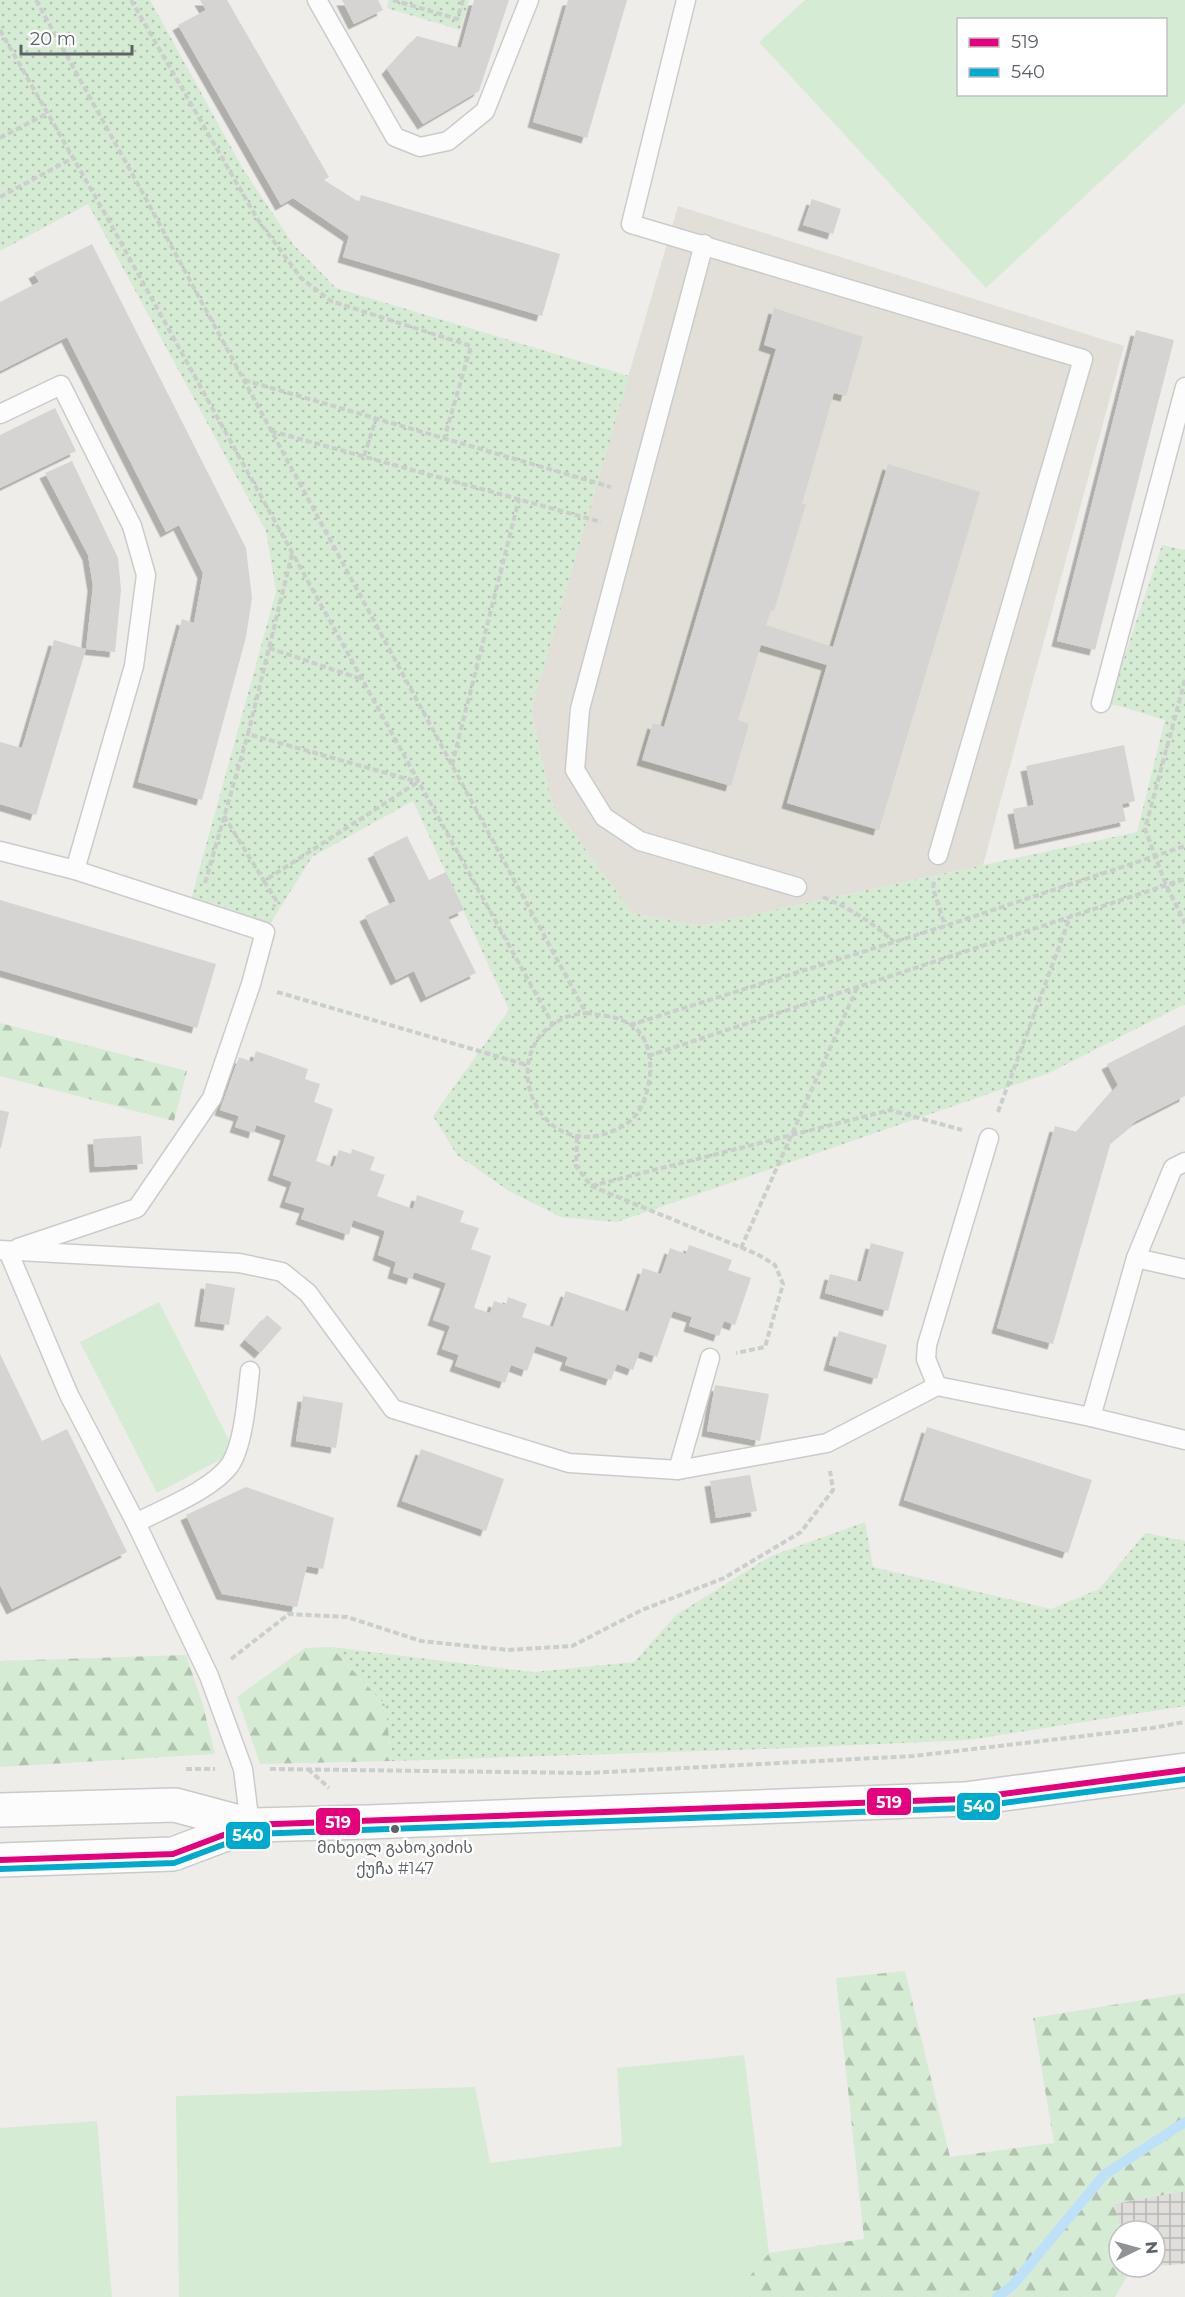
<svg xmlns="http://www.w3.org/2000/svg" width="1185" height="2297" font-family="Montserrat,'Noto Sans Georgian',sans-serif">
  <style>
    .industrial { fill: url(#industrial-grid) }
    .education { fill: #e1dfd8 }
    .grass { fill: url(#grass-dots) }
    .forest { fill: url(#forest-firs) }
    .garden { fill: #d6ebd3; fill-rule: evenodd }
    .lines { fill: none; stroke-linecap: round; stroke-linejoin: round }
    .stream { stroke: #bde1f8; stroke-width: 10 }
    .building { fill: #d5d4d2; filter: url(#shadow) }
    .lane-casing { stroke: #cbcbcb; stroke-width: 21 }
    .secondary-casing { stroke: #c9cac9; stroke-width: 36 }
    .path { stroke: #cacfcb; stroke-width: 4; stroke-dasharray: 6 3; stroke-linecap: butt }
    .lane { stroke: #fcfcfc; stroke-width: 18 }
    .secondary { stroke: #fcfcfc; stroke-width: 33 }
    .bus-1-casing { stroke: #fff; stroke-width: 10 }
    .bus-2-casing { stroke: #fff; stroke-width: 10 }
    .bus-1 { stroke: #e5007d; stroke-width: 6 }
    .bus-2 { stroke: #00a9ce; stroke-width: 6 }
    .bus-dot { fill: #5d6267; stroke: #fff; stroke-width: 2 }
    .labels { text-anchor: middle; stroke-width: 5; stroke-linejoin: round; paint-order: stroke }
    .bus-label { font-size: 16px; fill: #5d6267; stroke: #fff }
    .line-badge { stroke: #fff; stroke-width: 2 }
    .badge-label { font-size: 16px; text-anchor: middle; font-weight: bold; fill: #fff }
  </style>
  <defs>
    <pattern id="industrial-grid" width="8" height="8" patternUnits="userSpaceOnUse" patternTransform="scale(1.5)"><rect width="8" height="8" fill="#dfdeda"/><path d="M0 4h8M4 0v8" fill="none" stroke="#b8b7b5"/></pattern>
    <pattern id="grass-dots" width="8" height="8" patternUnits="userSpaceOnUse" patternTransform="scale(1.5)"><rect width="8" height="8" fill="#d6ebd3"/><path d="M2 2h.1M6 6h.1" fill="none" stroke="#b1c2af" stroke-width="1.8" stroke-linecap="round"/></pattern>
    <pattern id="forest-firs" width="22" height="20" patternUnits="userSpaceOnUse" patternTransform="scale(1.5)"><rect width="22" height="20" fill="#d6ebd3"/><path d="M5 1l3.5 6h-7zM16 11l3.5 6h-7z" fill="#b1c2af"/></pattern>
    <filter id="shadow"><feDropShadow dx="-5.5" dy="5.5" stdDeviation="0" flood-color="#0004"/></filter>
  </defs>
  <rect width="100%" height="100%" fill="#eeede9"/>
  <path class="industrial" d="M1185,2191V2264L1155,2266V2231H1121L1114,2204Z"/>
  <path class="education" d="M678,206L1124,346L983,865L700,926L632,913L552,804L531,710Z"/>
  <g class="grass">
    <path d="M0,0H150L243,169L293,244L336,288L629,376L531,710L552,804L632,913L700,926L1137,832L1165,720L1109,703L1162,545L1185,550V1004L1049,1073L617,1222L561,1217L509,1191L457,1155L433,1116L509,1010L413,801L312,857L265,932L189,907L276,592L266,531L88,204L0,251Z"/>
    <path d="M389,0H469L460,30L387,8Z"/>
    <path d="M865,1522L873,1567L1051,1609L1099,1589L1145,1533L1185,1541V1706L969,1740L791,1748L392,1761L385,1705L331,1647L533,1672L634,1662L676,1615L771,1556Z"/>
  </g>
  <g class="forest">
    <path d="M0,1023L187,1071L174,1121L0,1076Z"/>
    <path d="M331,1647L385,1705L392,1761L260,1764L237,1697L305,1648Z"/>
    <path d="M186,1655L202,1702L215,1754L0,1767V1661Z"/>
    <path d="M905,1971L950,2157L1054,2143L1033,2018L1185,1993V2191L1114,2204L1121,2231H1119V2267L1132,2268L1115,2297H732L769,2253L864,2239L836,1978Z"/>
  </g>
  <g class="garden">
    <path d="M805,0H1185V103L986,288L759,42ZM958,20H1166V94H958Z"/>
    <path d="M159,1302L235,1452L157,1493L80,1342Z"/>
    <path d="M744,2055L769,2253L732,2297H179L176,2096L475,2087L490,2163L622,2146L617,2068Z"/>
    <path d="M97,2121L112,2297H0V2128Z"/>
  </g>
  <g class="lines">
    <path class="stream" d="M997,2297L1013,2285L1104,2175L1185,2122"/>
  </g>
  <g class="building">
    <path d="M200,0H227L329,177L324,180L359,202L361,195L560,254L542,316L343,257L349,236L293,198L281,205L178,25L206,10Z"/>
    <path d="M342,0H378L383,10L354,24Z"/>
    <path d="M474,0H509L479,91L423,124L387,69L417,36L461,48Z"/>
    <path d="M568,0H627L587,138L533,122Z"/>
    <path d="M812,199L841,209L833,234L803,225Z"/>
    <path d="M92,244L246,548L252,598L246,637L202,800L138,782L182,619L194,623L203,573L179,525L166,532L67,337L0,371V302L39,282L34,273Z"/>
    <path d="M774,308L863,337L846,396L834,393L802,504H806L774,611L771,610L766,625L833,647L888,464L980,492L879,830L787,803L827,665L761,645L738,720L749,724L731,786L642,760L653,723L664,727L776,349L764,345Z"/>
    <path d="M1136,330L1174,340L1095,650L1057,641Z"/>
    <path d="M55,408L76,451L0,488V435Z"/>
    <path d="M72,461L118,558L121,590L115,652L86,649L93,586L88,555L45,473Z"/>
    <path d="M54,640L86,649L36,815L0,804V742L22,748Z"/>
    <path d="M1124,745L1135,801L1122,804L1126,821L1020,844L1013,809L1034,805L1026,766Z"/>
    <path d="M407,836L429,880L446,872L464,910L448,917L476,973L426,997L414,971L396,980L365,916L396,901L373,853Z"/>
    <path d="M0,900L216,964L197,1028L0,970Z"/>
    <path d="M1185,1025V1096L1136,1121L1111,1142L1053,1344L997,1328L1055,1126L1077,1132L1118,1085L1107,1064Z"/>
    <path d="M256,1051L308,1069L305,1079L320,1084L314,1102L333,1109L316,1161L333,1167L339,1150L351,1154L352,1149L375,1157L370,1170L385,1175L377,1196L413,1209L417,1195L464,1211L460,1222L479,1228L471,1249L491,1256L474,1308L490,1313L494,1301L506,1305L508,1297L527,1304L522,1317L553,1327L566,1291L628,1312L643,1268L661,1274L670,1248L686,1254L689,1245L732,1260L728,1270L751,1278L735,1325L724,1321L719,1336L689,1326L692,1317L673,1311L657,1357L640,1351L633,1370L617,1364L611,1380L565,1365L568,1357L536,1346L527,1371L511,1365L505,1383L455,1366L459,1355L442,1349L450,1326L433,1320L446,1283L414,1272L412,1279L393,1273L396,1262L378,1255L385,1231L353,1220L349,1235L301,1219L305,1208L285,1202L292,1182L273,1175L286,1135L256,1125L254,1133L235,1127L239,1116L220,1110L239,1057L253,1062Z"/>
    <path d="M0,1110L9,1112L1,1148H0Z"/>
    <path d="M141,1136L143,1164L95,1167L93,1139Z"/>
    <path d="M871,1243L904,1252L888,1311L825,1293L830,1274L861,1282Z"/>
    <path d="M206,1283L235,1288L229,1325L200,1321Z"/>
    <path d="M267,1315L282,1328L260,1353L245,1340Z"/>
    <path d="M839,1331L887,1345L877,1379L829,1365Z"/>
    <path d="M0,1354L42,1441L67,1429L127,1552L12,1609L0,1585Z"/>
    <path d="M715,1385L769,1394L760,1441L707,1431Z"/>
    <path d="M303,1396L343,1403L336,1448L296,1441Z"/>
    <path d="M927,1427L1092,1480L1068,1553L904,1500Z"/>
    <path d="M421,1449L504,1479L486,1531L402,1501Z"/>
    <path d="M750,1475L757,1511L716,1518L710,1481Z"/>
    <path d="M246,1487L334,1518L323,1569L307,1566L297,1607L222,1594L186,1515Z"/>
  </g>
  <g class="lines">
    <g class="lane-casing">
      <g id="lane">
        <path d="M317,0L395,137L420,147L448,141L485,111L529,0"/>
        <path d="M686,0L631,224L1083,359L938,855"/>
        <path d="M704,244L580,709L575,770L604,817L640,841L797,887"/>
        <path d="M0,414L61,385L132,526L146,575L134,666L75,870"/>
        <path d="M1101,703L1185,387"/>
        <path d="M0,851L75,870L265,932L251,984L212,1098L137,1208L18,1248"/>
        <path d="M0,1250L239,1263L282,1272L308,1293L393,1409L569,1463L678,1470L827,1443L937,1386L1091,1417L1136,1258L1173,1168L1185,1162"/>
        <path d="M8,1251L69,1395L136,1523L209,1676L243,1769L250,1825"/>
        <path d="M1136,1258L1185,1269"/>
        <path d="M937,1386L926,1359L927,1345L989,1138"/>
        <path d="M1091,1417L1185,1440"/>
        <path d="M678,1470L710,1358"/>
        <path d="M136,1523C162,1509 212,1490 230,1465C244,1444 247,1396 250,1371"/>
      </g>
    </g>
    <g class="secondary-casing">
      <g id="secondary">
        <path d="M0,1810L175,1805L250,1825L368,1822L965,1799L1185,1770"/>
        <path d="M0,1860L173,1854L250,1825"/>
      </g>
    </g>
    <g class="path">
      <path d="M36,0L140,188L586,1013"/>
      <path d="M131,0L258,220L301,278L331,301L471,346L444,439"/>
      <path d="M393,0L457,19L463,0"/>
      <path d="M0,30L104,212L553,1025"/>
      <path d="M0,138L48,113"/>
      <path d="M0,197L73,158"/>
      <path d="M244,380L611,487"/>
      <path d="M271,431L601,522"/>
      <path d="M364,456L376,419"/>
      <path d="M292,554L248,734L418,782"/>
      <path d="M269,648L361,679"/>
      <path d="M1185,680L1145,829L1166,885L1185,923"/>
      <path d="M452,765L519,499"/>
      <path d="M224,816L264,881L418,782"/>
      <path d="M264,881L276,900L274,907"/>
      <path d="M934,882L933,888L945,926"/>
      <path d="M205,883L248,734"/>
      <path d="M823,897C851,909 872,922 894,942"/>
      <path d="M277,992L527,1065"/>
      <path d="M586,1013C600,1015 617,1016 630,1024C657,1041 653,1083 641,1107C635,1120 622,1128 610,1132C537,1161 492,1051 564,1018C570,1015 579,1014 586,1013Z"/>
      <path d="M630,1025L945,926L1185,846"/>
      <path d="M648,1056L1185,879"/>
      <path d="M998,1112L1070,917"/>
      <path d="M577,1137L576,1166L591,1186L757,1254L775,1265L783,1284L765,1347L736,1353"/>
      <path d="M591,1186L890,1110L962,1130"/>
      <path d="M741,1248L857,988"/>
      <path d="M231,1659L289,1614L347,1617L421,1641L508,1650L572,1646L642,1610L724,1578L801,1532L833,1490L830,1471"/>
      <path d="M186,1769H215"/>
      <path d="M270,1769L587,1773L914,1756L1152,1728L1185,1722"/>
      <path d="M308,1769L329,1788"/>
    </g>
    <use href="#lane" class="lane"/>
    <use href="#secondary" class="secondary"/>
    <g class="bus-1-casing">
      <path id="bus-1" d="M0,1860L173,1854L250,1825L965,1799L1185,1770"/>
    </g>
    <g class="bus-2-casing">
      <path id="bus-2" d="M0,1869L174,1863L252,1834L965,1808L1185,1779"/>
    </g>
    <use href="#bus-1" class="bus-1"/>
    <use href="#bus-2" class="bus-2"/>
  </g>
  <circle class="bus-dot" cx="395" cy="1829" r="5"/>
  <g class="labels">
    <g class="bus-label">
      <text x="395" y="1853">მიხეილ გახოკიძის<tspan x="395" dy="21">ქუჩა #147</tspan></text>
    </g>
  </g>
  <g class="line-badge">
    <rect x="866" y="1787" width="46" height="29" rx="6" fill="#e5007d"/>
    <rect x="956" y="1792" width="45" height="29" rx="6" fill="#00a9ce"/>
    <rect x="315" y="1807" width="46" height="29" rx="6" fill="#e5007d"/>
    <rect x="225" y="1821" width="46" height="29" rx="6" fill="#00a9ce"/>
  </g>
  <g class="badge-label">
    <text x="889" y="1808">519</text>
    <text x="979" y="1812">540</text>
    <text x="338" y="1828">519</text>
    <text x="248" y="1841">540</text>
  </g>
  <rect x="957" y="18" width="210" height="78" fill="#ffffff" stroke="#bec0c2" stroke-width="1.5"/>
  <rect x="969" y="38" width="30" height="9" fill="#e5007d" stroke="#bec0c2" stroke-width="1.5"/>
  <text x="1011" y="48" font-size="18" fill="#5d6267">519</text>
  <rect x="969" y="68" width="30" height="9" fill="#00a9ce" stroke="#bec0c2" stroke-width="1.5"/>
  <text x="1011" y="78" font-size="18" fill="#5d6267">540</text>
  <g transform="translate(1137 2249) rotate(85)"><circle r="28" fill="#ffffff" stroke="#bec0c2" stroke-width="1.5"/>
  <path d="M0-4.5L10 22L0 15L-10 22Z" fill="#909394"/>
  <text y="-9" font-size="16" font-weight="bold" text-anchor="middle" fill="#5d6267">N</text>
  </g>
  <path d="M21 45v9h111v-9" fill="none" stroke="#5d6267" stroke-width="3"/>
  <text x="30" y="45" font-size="18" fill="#5d6267" stroke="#ffffff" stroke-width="4.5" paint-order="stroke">20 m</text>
</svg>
